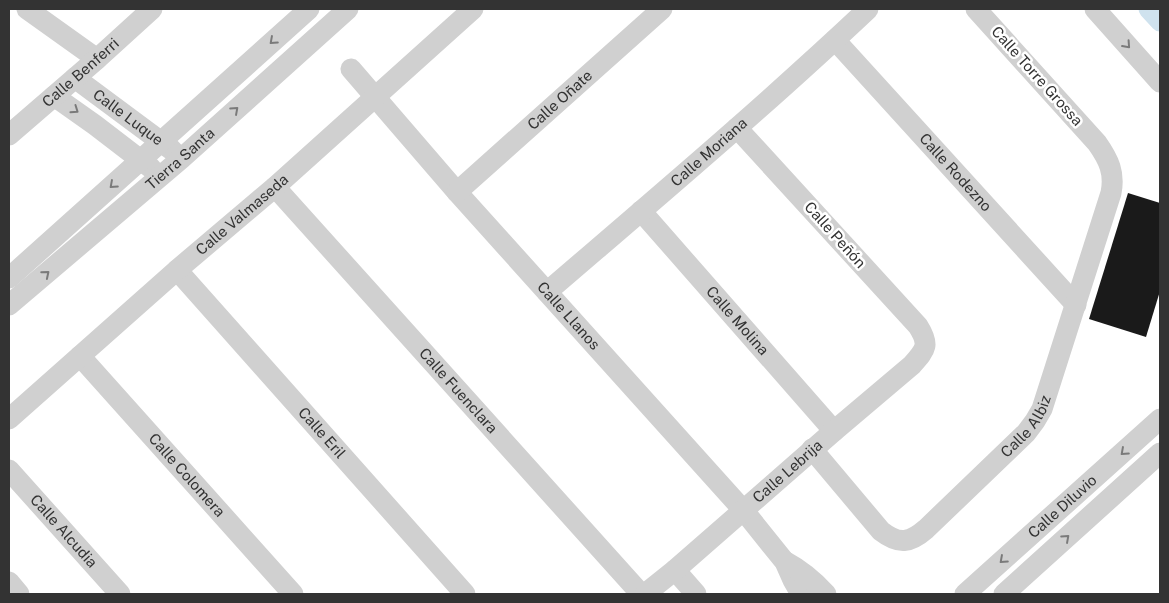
<svg xmlns="http://www.w3.org/2000/svg" width="1169" height="603" font-family="'Public Sans',sans-serif">
  <style>
    .lines { fill: none; stroke-linecap: round; stroke-linejoin: round }
    .canal { stroke: #cfe2ee; stroke-width: 19 }
    .building { fill: #1a1a1a }
    .street { stroke: #d0d0d0; stroke-width: 21 }
    .oneway { stroke: #7a7a7a }
    .labels { text-anchor: middle; stroke-width: 5; stroke-linejoin: round; paint-order: stroke }
    .street-label { font-size: 15px; fill: #333; stroke: #fff }
  </style>
  <rect width="100%" height="100%" fill="#fff"/>
  <g class="lines">
    <path class="canal" d="M1148,9L1160,22"/>
  </g>
  <path class="building" d="M1128,193L1160,203V291L1146,337L1089,319Z"/>
  <g class="lines">
    <g class="street">
      <path d="M27,9L97,59"/>
      <path d="M1095,9L1160,82"/>
      <path id="s1" d="M835,40L1076,305"/>
      <path id="s2" d="M351,69L457,192L744,511L785,562L793,580L801,594"/>
      <path id="s3" d="M75,78L172,150"/>
      <path d="M54,96L95,125L151,168"/>
      <path id="s4" d="M9,135L97,59L152,9"/>
      <path id="s5" d="M275,187L641,594"/>
      <path id="s6" d="M457,192L662,9"/>
      <path id="s7" d="M641,211L834,431"/>
      <path id="s8" d="M177,270L465,594"/>
      <path d="M9,278L309,9"/>
      <path id="s9" d="M547,292C655,199 764,107 868,9"/>
      <path id="s10" d="M9,305L182,158L348,9"/>
      <path id="s11" d="M80,356L293,594"/>
      <path id="s12" d="M9,419L177,270L275,187L473,9"/>
      <path id="s13" d="M812,449L881,531C899,545 910,543 926,529L1026,433L1035,421L1042,409L1111,193C1115,173 1109,160 1097,143L976,9"/>
      <path id="s14" d="M9,470L120,594"/>
      <path d="M786,562C801,570 814,581 826,594"/>
      <path d="M675,570L696,594"/>
      <path d="M9,582L19,594"/>
      <path id="s15" d="M645,594L675,570L834,431L912,365C926,349 930,345 918,326L737,128"/>
      <path id="s16" d="M965,594L1160,419"/>
      <path d="M1004,594L1160,453"/>
    </g>
  </g>
  <defs><path id="oneway-chevron" d="M-2-3.5L2.5 0L-2 3.5" fill="none" stroke-width="1.6" stroke-linecap="round" stroke-linejoin="round" transform="scale(1.25)"/></defs>
  <g class="oneway">
    <use href="#oneway-chevron" transform="translate(273 41) rotate(138)"/>
    <use href="#oneway-chevron" transform="translate(1127 45) rotate(48)"/>
    <use href="#oneway-chevron" transform="translate(75 110) rotate(35)"/>
    <use href="#oneway-chevron" transform="translate(235 110) rotate(-42)"/>
    <use href="#oneway-chevron" transform="translate(113 185) rotate(138)"/>
    <use href="#oneway-chevron" transform="translate(46 274) rotate(-40)"/>
    <use href="#oneway-chevron" transform="translate(1124 452) rotate(138)"/>
    <use href="#oneway-chevron" transform="translate(1066 538) rotate(-42)"/>
    <use href="#oneway-chevron" transform="translate(1003 560) rotate(138)"/>
  </g>
  <g class="labels">
    <g class="street-label">
      <text dy="5" stroke="none"><textPath href="#s4" startOffset="95">Calle Benferri</textPath></text>
      <text transform="translate(1037 76) rotate(48)" y="5">Calle Torre Grossa</text>
      <text dy="5" stroke="none"><textPath href="#s6" startOffset="138">Calle Oñate</textPath></text>
      <text dy="5" stroke="none"><textPath href="#s3" startOffset="66">Calle Luque</textPath></text>
      <text dy="5" stroke="none"><textPath href="#s9" startOffset="214">Calle Moriana</textPath></text>
      <text dy="5" stroke="none"><textPath href="#s10" startOffset="225">Tierra Santa</textPath></text>
      <text dy="5" stroke="none"><textPath href="#s1" startOffset="179">Calle Rodezno</textPath></text>
      <text dy="5" stroke="none"><textPath href="#s12" startOffset="310">Calle Valmaseda</textPath></text>
      <text transform="translate(835 235) rotate(48)" y="5">Calle Peñón</text>
      <text dy="5" stroke="none"><textPath href="#s2" startOffset="329">Calle Llanos</textPath></text>
      <text dy="5" stroke="none"><textPath href="#s7" startOffset="146">Calle Molina</textPath></text>
      <text dy="5" stroke="none"><textPath href="#s5" startOffset="274">Calle Fuenclara</textPath></text>
      <text dy="5" stroke="none"><textPath href="#s13" startOffset="302">Calle Albiz</textPath></text>
      <text dy="5" stroke="none"><textPath href="#s8" startOffset="218">Calle Eril</textPath></text>
      <text dy="5" stroke="none"><textPath href="#s15" startOffset="188">Calle Lebrija</textPath></text>
      <text dy="5" stroke="none"><textPath href="#s11" startOffset="160">Calle Colomera</textPath></text>
      <text dy="5" stroke="none"><textPath href="#s16" startOffset="131">Calle Diluvio</textPath></text>
      <text dy="5" stroke="none"><textPath href="#s14" startOffset="82">Calle Alcudia</textPath></text>
    </g>
  </g>
  <rect width="1169" height="603" fill="none" stroke="#333333" stroke-width="20"/>
</svg>
